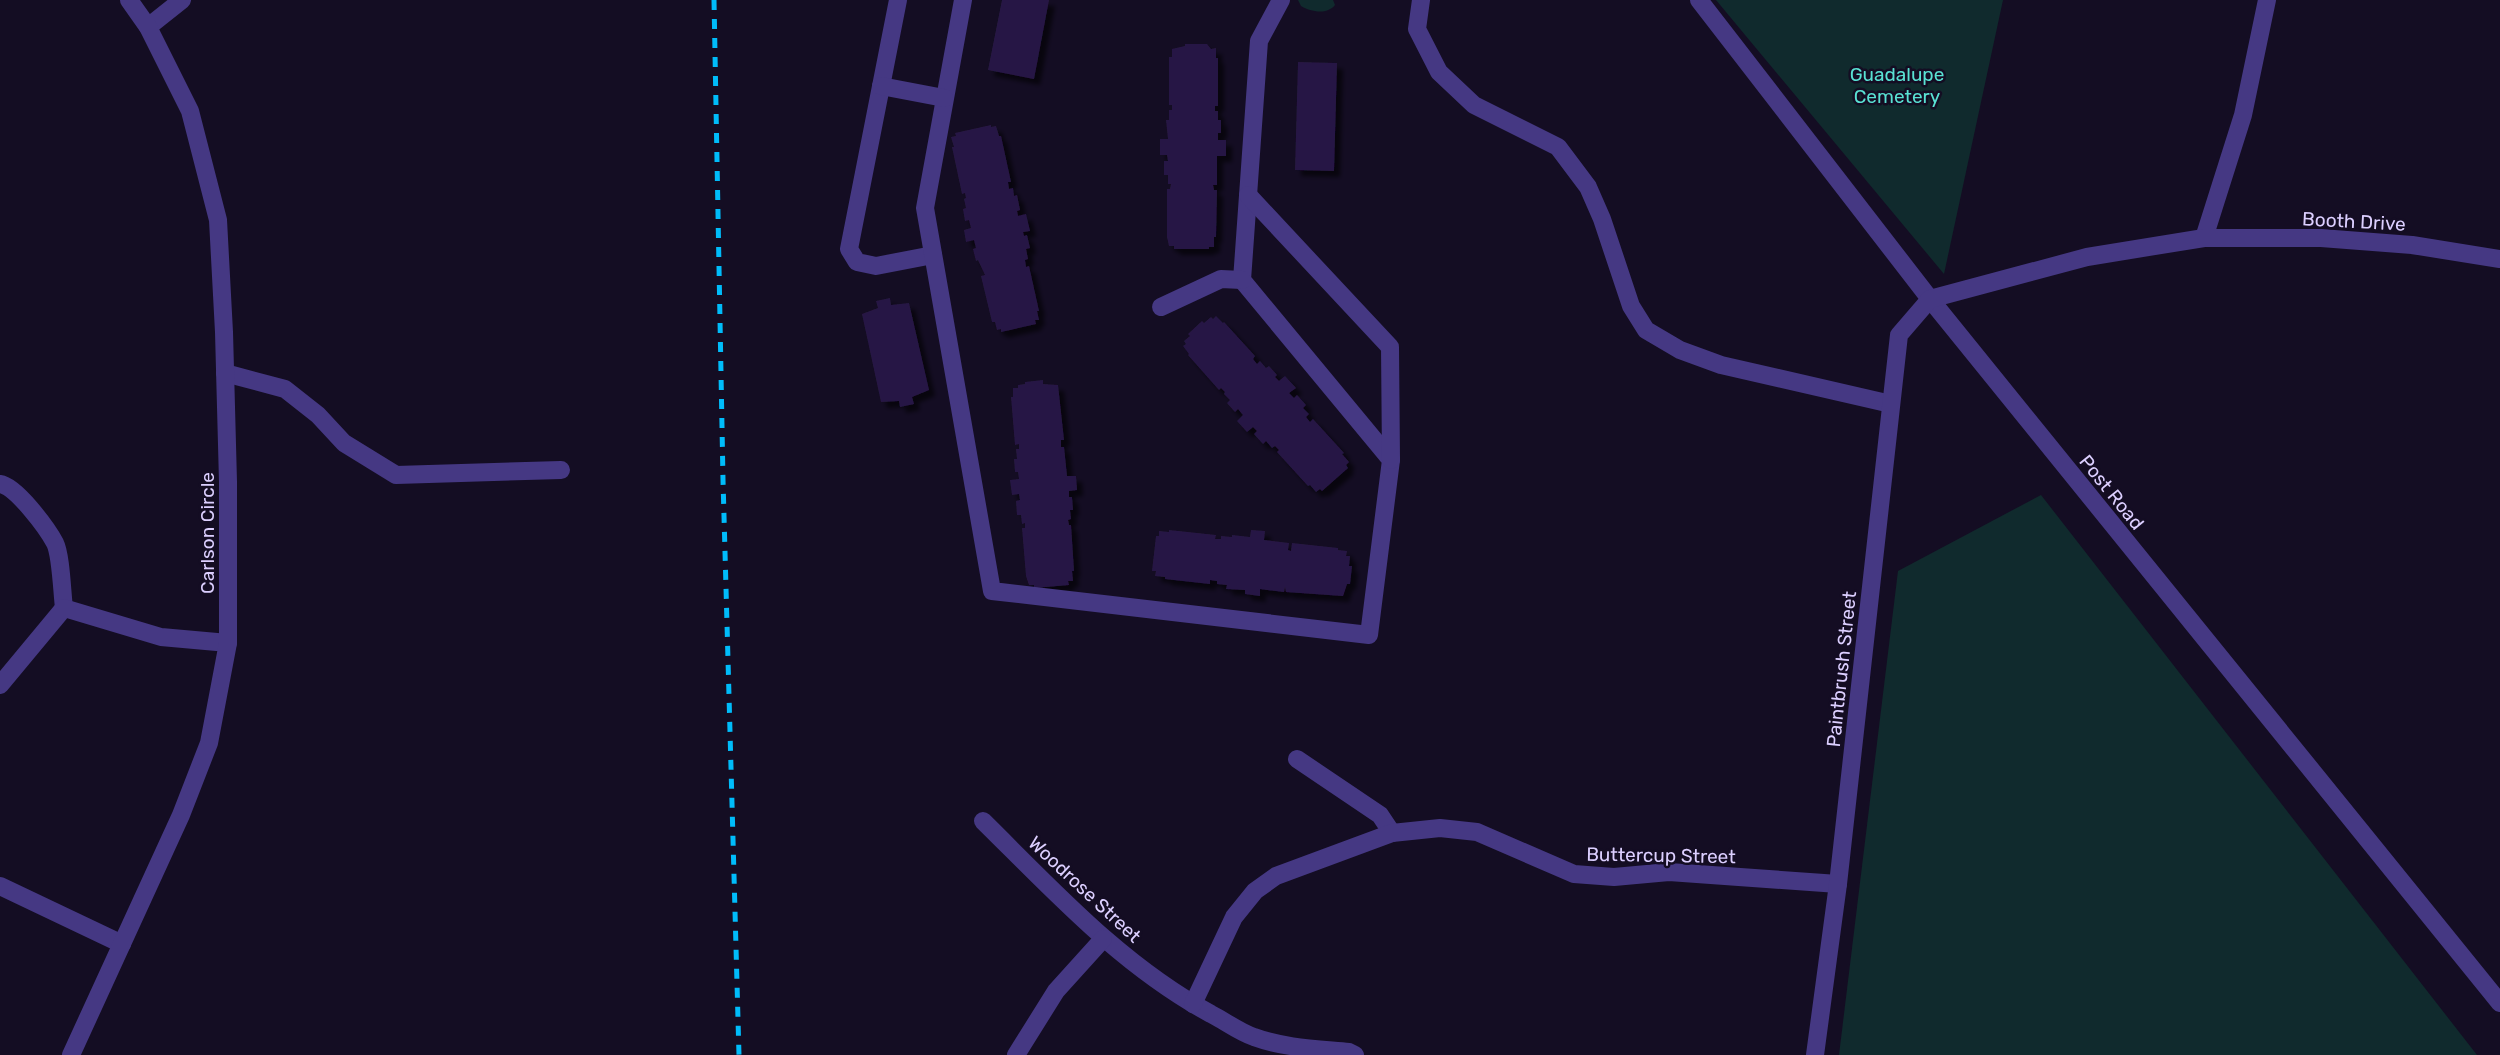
<svg xmlns="http://www.w3.org/2000/svg" width="2500" height="1055" font-family="Rubik,sans-serif">
  <style>
    .green { fill: #102a2d }
    .building { fill: #281944; filter: url(#shadow) }
    .lines { fill: none; stroke-linecap: round; stroke-linejoin: round }
    .minor { stroke: #453883; stroke-width: 18 }
    .rail { stroke: #00bcfa; stroke-width: 5; stroke-dasharray: 10 9; stroke-linecap: butt }
    .labels { text-anchor: middle; stroke-width: 5; stroke-linejoin: round; paint-order: stroke }
    .park-label { font-size: 19px; fill: #59e1d3; stroke: #140d23 }
    .street-label { font-size: 19px; fill: #dccfff; stroke: #140d23 }
  </style>
  <defs>
    <filter id="shadow"><feDropShadow dx="6" dy="6" stdDeviation="2" flood-color="#0009"/></filter>
  </defs>
  <rect width="100%" height="100%" fill="#140d23"/>
  <g class="green">
    <path d="M1298,0H1333L1335,5C1327,15 1311,12 1301,6Z"/>
    <path d="M1716,0H2003L1944,274Z"/>
    <path d="M2041,495L2477,1055H1839L1898,571Z"/>
  </g>
  <g class="building">
    <path d="M1002,0H1049L1034,79L988,70Z"/>
    <path d="M1185,44H1207L1211,49L1216,48V58H1218V106H1215V111H1218V120H1221V133H1218V140H1226V156H1217V185H1213L1214,190H1217L1216,237H1214V247H1209V249H1174V246H1169L1167,237V189H1170L1171,184H1168V175H1164V161H1168L1167,155H1160V139H1168L1166,120H1169V110H1172V105H1169V57H1172V49L1185,46Z"/>
    <path d="M1298,62L1337,63L1334,171L1295,170Z"/>
    <path d="M991,125V127L996,126L999,136H1001L1011,182H1008L1009,189L1013,188L1014,196L1017,195L1020,210L1017,211L1018,216L1026,214L1030,231L1023,232L1024,236L1027,235L1030,248L1026,249L1028,259L1025,260L1026,267L1029,266L1039,311H1037L1039,320H1035L1036,324L1001,332V329L997,330L995,322H992L981,276L985,275L978,260L976,261L973,249L976,248L974,240L966,242L964,230L971,228L969,220L965,221L963,209L966,208L964,199L966,198L965,193L962,194L952,147H954L951,137L956,136L955,133Z"/>
    <path d="M890,298L891,305L909,303L929,390L912,397L914,404L900,407L899,401L881,402L862,314L878,308L876,301Z"/>
    <path d="M1216,316L1223,323L1224,322L1255,356L1253,359L1257,364L1260,361L1266,368L1269,366L1277,375L1275,377L1279,381L1285,376L1296,388L1289,393L1294,398L1297,395L1306,405L1303,408L1309,414L1306,417L1310,422L1313,419L1344,453L1342,454L1349,462L1346,465L1348,468L1322,491L1320,489L1316,492L1310,485L1308,486L1277,452L1279,450L1275,446L1272,448L1266,441L1263,444L1254,434L1257,431L1253,427L1247,432L1237,421L1243,415L1238,409L1235,412L1227,403L1230,400L1224,394L1225,392L1221,388L1219,390L1188,355L1189,354L1183,346L1186,344L1184,341L1190,336L1188,334L1202,321L1204,323L1211,317L1213,319Z"/>
    <path d="M1043,380V384L1058,385L1064,440H1061V447H1064L1067,476H1076L1077,490L1069,491V497H1072L1073,510H1070L1071,519L1068,520L1069,525H1071L1074,571H1072L1073,581H1068L1069,585L1034,588V585H1029L1026,576L1022,528H1025V523L1022,524L1021,515H1017L1016,501L1020,500L1019,494L1012,495L1010,480L1019,479L1018,472H1015L1014,459H1017L1016,449H1019V444L1015,445L1011,397H1013V388H1018V385L1025,384V382Z"/>
    <path d="M1169,530L1216,535L1215,539H1221V536L1232,537V535L1250,537L1251,530L1265,531L1264,540L1289,543L1288,550L1291,551L1292,543L1338,548V550L1347,551L1346,556H1350L1349,566H1352L1350,584H1347L1343,596L1286,592L1285,587L1284,592L1260,589V596L1245,594V590L1226,589L1227,585L1217,584V581L1210,580V584L1165,579V577L1155,576L1156,571H1152L1156,536H1159V531L1169,532Z"/>
  </g>
  <g class="lines">
    <g class="minor">
      <path d="M898,0L849,249L857,262L876,266L933,255"/>
      <path d="M963,0L925,208L992,591L1369,635L1391,460L1242,280L1259,41L1281,0"/>
      <path d="M1421,0L1417,29L1439,72L1474,105L1558,147L1588,187L1602,219L1631,306L1646,330L1680,350L1721,365L1891,404"/>
      <path d="M1699,0L1930,299L2500,1003"/>
      <path d="M148,27L182,0"/>
      <path d="M881,86L944,98"/>
      <path d="M1248,195L1390,347L1391,460"/>
      <path d="M2204,238L2243,115L2267,0"/>
      <path d="M1161,307L1221,279L1242,280"/>
      <path d="M225,373L285,389L318,415L344,443L396,475L561,470"/>
      <path d="M0,484C16,486 47,528 55,543C61,555 62,592 64,608"/>
      <path d="M0,685L64,608L161,637L228,643"/>
      <path d="M1297,759L1380,815L1392,833"/>
      <path d="M983,821C1055,892 1121,965 1211,1014C1225,1021 1239,1032 1254,1037C1284,1048 1318,1049 1349,1052L1355,1055"/>
      <path d="M0,886L122,944"/>
      <path d="M1193,1004L1234,917L1255,891L1276,876L1392,833L1440,828L1477,832L1574,874L1614,877L1669,872L1838,884"/>
      <path d="M71,1055L181,815L209,743L228,643V482L224,332L218,220L190,111L148,27L129,0"/>
      <path d="M1016,1055L1056,991L1103,939"/>
      <path d="M1815,1055L1838,884L1899,335L1930,299L2087,257L2204,238H2321L2412,245L2500,259"/>
    </g>
    <path class="rail" d="M714,0L723,480L739,1055"/>
  </g>
  <g class="labels">
    <g class="park-label">
      <text x="1897" y="81">Guadalupe<tspan x="1897" dy="22">Cemetery</tspan></text>
    </g>
    <g class="street-label">
      <text transform="translate(2354 221) rotate(3)" y="7">Booth Drive</text>
      <text transform="translate(2112 492) rotate(51)" y="7">Post Road</text>
      <text transform="translate(207 533) rotate(-90)" y="7">Carlson Circle</text>
      <text transform="translate(1841 669) rotate(-84)" y="7">Paintbrush Street</text>
      <text transform="translate(1661 855) rotate(1)" y="7">Buttercup Street</text>
      <text transform="translate(1085 889) rotate(43)" y="7">Woodrose Street</text>
    </g>
  </g>
</svg>
